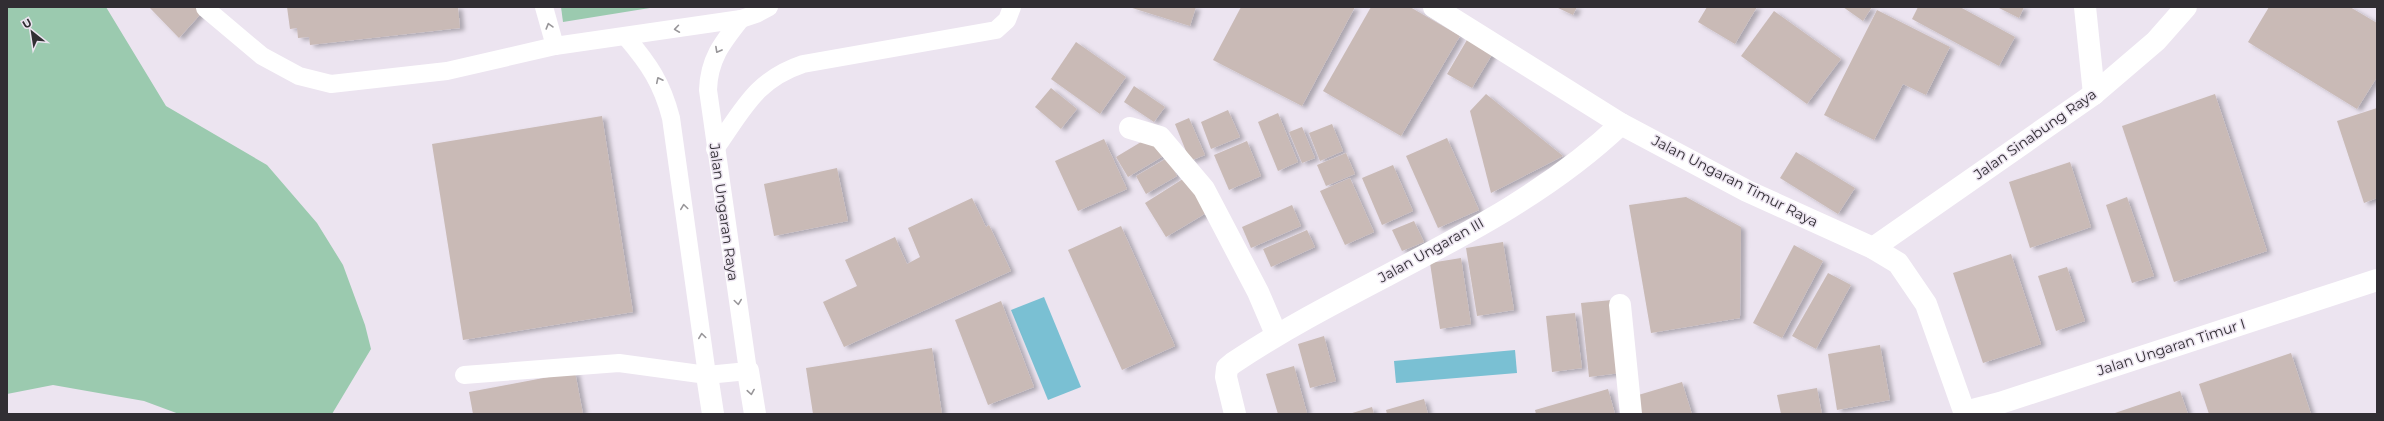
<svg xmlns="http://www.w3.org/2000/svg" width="2384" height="421" font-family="Montserrat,sans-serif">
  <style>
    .green { fill: #9bcaaf }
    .water { fill: #7ac0d3 }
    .building { fill: #c9bab6; filter: url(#shadow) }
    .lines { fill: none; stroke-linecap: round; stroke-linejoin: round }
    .lane { stroke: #fff; stroke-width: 18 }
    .street { stroke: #fff; stroke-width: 22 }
    .oneway { stroke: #989699 }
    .labels { text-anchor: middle; stroke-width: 3; stroke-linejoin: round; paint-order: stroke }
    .street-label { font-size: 14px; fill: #312e33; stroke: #ece4f0 }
  </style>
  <defs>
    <filter id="shadow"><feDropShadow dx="4.5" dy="2.5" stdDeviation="2" flood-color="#0004"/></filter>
  </defs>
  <rect width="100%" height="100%" fill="#ece4f0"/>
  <g class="green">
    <path d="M7,7H106L166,106L267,165L317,223L343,265L365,325L371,349L332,414H179L144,401L53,385L7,394Z"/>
    <path d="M561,7H656L563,22Z"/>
  </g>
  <g class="water">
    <path d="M1044,297L1081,387L1048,400L1011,310Z"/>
    <path d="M1515,350L1517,373L1396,383L1394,361Z"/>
  </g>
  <g class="building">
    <path d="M149,7H207L179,38Z"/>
    <path d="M287,7H458L460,28L310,45L309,37L298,38L297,28L290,29Z"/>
    <path d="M1129,7H1196L1190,26Z"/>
    <path d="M1241,7H1355L1302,106L1213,60Z"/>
    <path d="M1371,7H1410L1460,36L1401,136L1323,91Z"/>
    <path d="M1556,7H1577L1573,15Z"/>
    <path d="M1707,7H1757L1735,44L1698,22Z"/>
    <path d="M1843,7H1872L1863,21Z"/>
    <path d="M1918,7H1960L2015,37L1999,66L1912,19Z"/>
    <path d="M1997,7H2024L2019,18Z"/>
    <path d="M2269,7H2350L2377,23V77L2357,109L2248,42Z"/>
    <path d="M1877,10L1950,47L1926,95L1903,84L1874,140L1824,115Z"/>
    <path d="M1774,11L1841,59L1807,104L1741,56Z"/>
    <path d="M1471,33L1496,48L1472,88L1447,74Z"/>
    <path d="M1076,42L1126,77L1100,114L1051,79Z"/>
    <path d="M1134,86L1165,107L1154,122L1124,102Z"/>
    <path d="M1051,88L1077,109L1061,129L1035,107Z"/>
    <path d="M1486,94L1563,156L1491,193L1470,111Z"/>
    <path d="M2215,94L2267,251L2174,282L2122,126Z"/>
    <path d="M2377,108V198L2364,203L2337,121Z"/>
    <path d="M1228,110L1240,137L1211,149L1201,122Z"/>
    <path d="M1278,113L1298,162L1278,171L1258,122Z"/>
    <path d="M602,116L633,312L463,340L432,144Z"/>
    <path d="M1189,118L1205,155L1190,161L1175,124Z"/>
    <path d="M1332,124L1343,151L1320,161L1309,133Z"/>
    <path d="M1302,127L1315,158L1302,163L1289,132Z"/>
    <path d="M1151,136L1165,155L1128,177L1116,157Z"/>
    <path d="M1447,138L1479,210L1438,228L1406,156Z"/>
    <path d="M1104,139L1127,189L1078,211L1055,161Z"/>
    <path d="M1247,141L1261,176L1229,190L1214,155Z"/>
    <path d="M1796,152L1855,188L1838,214L1780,178Z"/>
    <path d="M1346,153L1355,174L1326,186L1317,165Z"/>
    <path d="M1167,158L1177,176L1146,194L1136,176Z"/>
    <path d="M2070,162L2091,227L2030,248L2009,182Z"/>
    <path d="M1393,165L1413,211L1382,225L1362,178Z"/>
    <path d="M837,168L848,221L774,236L764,184Z"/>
    <path d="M1186,177L1208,212L1166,237L1145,203Z"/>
    <path d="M1350,178L1374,232L1345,245L1320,191Z"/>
    <path d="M1686,197L1741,227L1740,318L1651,333L1629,205Z"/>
    <path d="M2127,197L2154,276L2132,283L2106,205Z"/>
    <path d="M972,198L986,227L989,225L1011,271L844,347L823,302L857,286L845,260L895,237L907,264L920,257L908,228Z"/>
    <path d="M1292,205L1301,226L1251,248L1242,227Z"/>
    <path d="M1414,221L1424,242L1402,251L1392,230Z"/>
    <path d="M1121,226L1175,346L1122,370L1068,250Z"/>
    <path d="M1307,230L1315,247L1271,267L1263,249Z"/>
    <path d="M1503,242L1514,310L1477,316L1466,248Z"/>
    <path d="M1794,245L1823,261L1782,338L1753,323Z"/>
    <path d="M2011,254L2041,344L1983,363L1953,273Z"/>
    <path d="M1461,258L1471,324L1440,329L1430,263Z"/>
    <path d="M2067,267L2085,321L2056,331L2038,276Z"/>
    <path d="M1828,273L1851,285L1816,349L1792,336Z"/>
    <path d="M1612,300L1620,373L1589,377L1581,303Z"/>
    <path d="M1001,301L1034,387L988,405L955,320Z"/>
    <path d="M1575,313L1582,368L1552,372L1546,316Z"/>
    <path d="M1324,336L1336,381L1310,388L1298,344Z"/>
    <path d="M1880,345L1890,400L1837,410L1828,354Z"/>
    <path d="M932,348L942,414H813L806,368Z"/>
    <path d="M2291,353L2311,414H2209L2199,384Z"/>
    <path d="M1294,366L1307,413L1278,414L1266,374Z"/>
    <path d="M575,372L583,414H473L469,392Z"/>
    <path d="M1682,382L1692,414H1640L1635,396Z"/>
    <path d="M1817,388L1822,414H1781L1777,395Z"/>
    <path d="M1608,389L1615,414H1536L1535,410Z"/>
    <path d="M2180,391L2188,414H2112Z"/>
    <path d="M1424,399L1428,414H1387L1386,410Z"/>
    <path d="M1372,407L1374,414H1349Z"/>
  </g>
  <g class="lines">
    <g class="lane">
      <path d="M544,7L555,46"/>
      <path d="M205,8L262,56L299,76L331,84L447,71L555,46L741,19L756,14L769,7"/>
      <path d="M626,37C649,64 662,83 671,118L707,375"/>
      <path d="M715,149C743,110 755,80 803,64L996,30L1007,20L1012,7"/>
      <path d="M464,375L619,363L707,375L748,371L708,90C709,59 722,43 741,19"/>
    </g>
    <g class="street">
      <path d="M1434,7L1621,124L1747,191L1873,248L1898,263L1926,304L1965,414"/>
      <path d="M2085,7L2094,94"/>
      <path d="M1130,128L1160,137L1204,189L1258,292L1276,334"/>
      <path d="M1873,248L2094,94L2156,41L2186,7"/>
      <path d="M1620,305L1631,414"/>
      <path d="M748,371L755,414"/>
      <path d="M707,375L713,414"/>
      <path d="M1965,412L2000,403L2377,280"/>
      <path d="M1235,414L1226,377L1227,368L1233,363C1358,279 1511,229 1621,124"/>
    </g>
  </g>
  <defs><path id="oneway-chevron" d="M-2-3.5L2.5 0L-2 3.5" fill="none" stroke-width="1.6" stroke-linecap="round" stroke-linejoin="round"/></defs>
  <g class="oneway">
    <use href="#oneway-chevron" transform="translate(549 26) rotate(-106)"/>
    <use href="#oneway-chevron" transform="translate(677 29) rotate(172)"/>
    <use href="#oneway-chevron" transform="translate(718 50) rotate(119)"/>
    <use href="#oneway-chevron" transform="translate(659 80) rotate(-116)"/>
    <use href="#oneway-chevron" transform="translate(684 207) rotate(-98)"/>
    <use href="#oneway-chevron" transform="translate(738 302) rotate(82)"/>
    <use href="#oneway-chevron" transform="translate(702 336) rotate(-98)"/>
    <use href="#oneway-chevron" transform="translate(751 392) rotate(81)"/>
  </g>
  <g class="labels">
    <g class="street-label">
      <text transform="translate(2035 134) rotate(-35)" y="5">Jalan Sinabung Raya</text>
      <text transform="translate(1735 181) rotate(27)" y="5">Jalan Ungaran Timur Raya</text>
      <text transform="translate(724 212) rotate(82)" y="5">Jalan Ungaran Raya</text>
      <text transform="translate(1431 250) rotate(-29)" y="5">Jalan Ungaran III</text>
      <text transform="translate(2171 347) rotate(-18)" y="5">Jalan Ungaran Timur I</text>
    </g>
  </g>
  <rect width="2384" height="421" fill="none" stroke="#312e33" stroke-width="16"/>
  <g transform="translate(32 32) rotate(330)" stroke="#ece4f0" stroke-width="3" paint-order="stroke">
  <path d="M0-3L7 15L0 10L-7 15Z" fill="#312e33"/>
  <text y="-6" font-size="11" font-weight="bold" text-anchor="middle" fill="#312e33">U</text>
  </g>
</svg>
